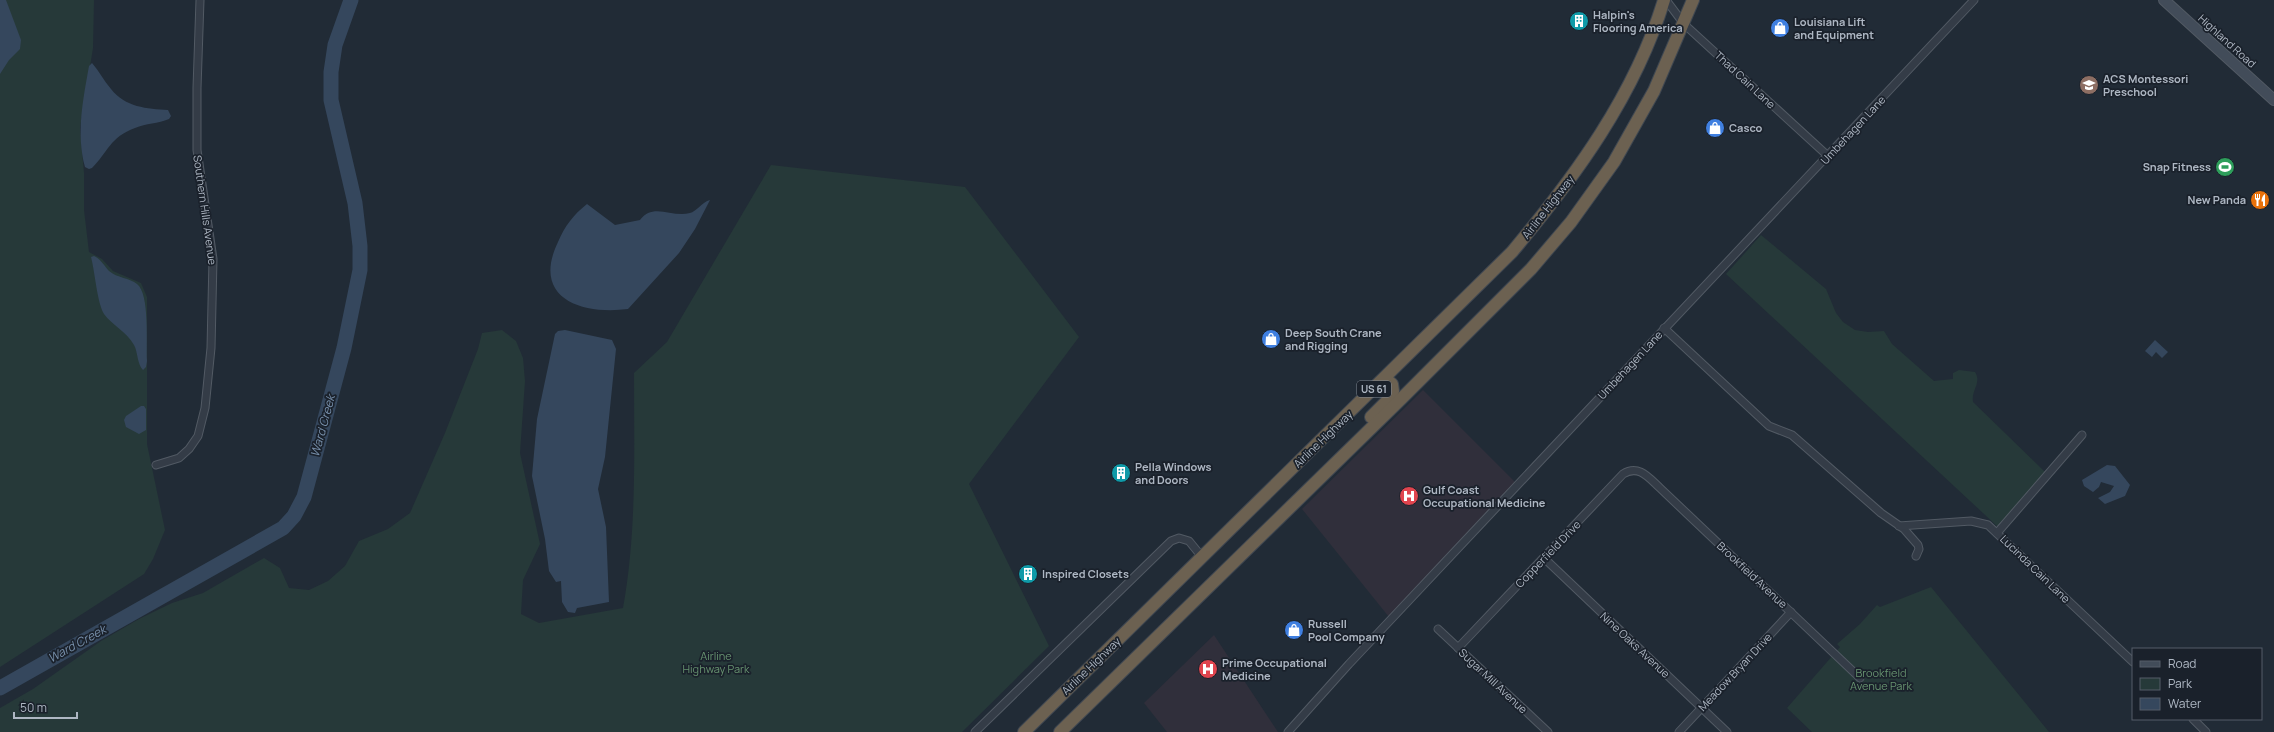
<svg xmlns="http://www.w3.org/2000/svg" width="2274" height="732" font-family="Manrope,sans-serif">
  <style>
    .medical { fill: #302f3b }
    .green { fill: #263939 }
    .water { fill: #35475d }
    .lines { fill: none; stroke-linecap: round; stroke-linejoin: round }
    .river { stroke: #35475d; stroke-width: 15 }
    .street-casing { stroke: #525a64; stroke-width: 9 }
    .secondary-casing { stroke: #525a64; stroke-width: 12 }
    .highway-casing { stroke: #3f4751; stroke-width: 14 }
    .street { stroke: #343c47; stroke-width: 7 }
    .secondary { stroke: #424c59; stroke-width: 10 }
    .highway { stroke: #6c6151; stroke-width: 12 }
    .labels { text-anchor: middle; stroke-width: 3.5; stroke-linejoin: round; paint-order: stroke }
    .shield { fill: #1a212b; stroke: #828a95; stroke-width: 1 }
    .shield-label { font-size: 10px; font-weight: bold; fill: #aeb7c3 }
    .poi-label { font-size: 11px; font-weight: bold; fill: #aeb7c3; stroke: #1a212b; text-anchor: start }
    .street-label { font-size: 11px; fill: #aeb7c3; stroke: #1a212b }
    .park-label { font-size: 11px; fill: #679370; stroke: #1a212b }
    .water-label { font-size: 12px; font-style: italic; fill: #778faa; stroke: #1a212b }
  </style>
  <rect width="100%" height="100%" fill="#212b36"/>
  <g class="medical">
    <path d="M1423,390L1515,482L1389,617L1302,509Z"/>
    <path d="M1214,635L1278,732H1167L1144,703Z"/>
  </g>
  <g class="green">
    <path d="M0,0H94L93,48L80,128L84,173V210L89,252L102,259L113,271L141,283L147,297V444L165,530L153,559L144,574L0,667Z"/>
    <path d="M771,165L965,187L1079,337L969,484L1049,646L962,732H0V708L33,689L101,641L139,619L172,603L203,593L264,558L280,568L289,588L309,590L328,581L345,566L359,541L388,529L410,513L445,433L478,349L482,333L502,330L516,341L523,358L525,381L520,453L540,544L523,580L521,614L539,623L623,608C637,531 634,451 634,373L667,342Z"/>
    <path d="M1761,235L1826,289L1836,313L1843,322L1855,330L1868,332L1884,331L1892,344L1934,381L1953,379V373L1959,370L1975,372C1982,383 1971,390 1973,402L2045,472L1998,527L1726,274Z"/>
    <path d="M1931,587L2049,732H1812L1787,708L1840,647L1837,644L1860,624L1877,605L1880,607Z"/>
  </g>
  <g class="water">
    <path d="M0,0H6L21,40L20,49L9,60L0,74Z"/>
    <path d="M92,63C99,71 104,81 111,89C125,107 147,109 168,110L171,116L169,119C158,124 146,123 135,128C110,137 108,152 92,168L89,169L85,167C76,133 83,100 89,66Z"/>
    <path d="M710,200L695,229L679,253L628,309C581,315 531,298 558,242C565,226 573,215 587,204L615,225L640,220C653,202 672,218 690,213C696,212 702,202 710,200Z"/>
    <path d="M94,256C102,260 104,266 109,271C117,278 130,278 137,284C150,294 146,344 147,361L146,367L143,370C137,364 138,352 134,345C126,331 112,325 104,314C97,302 95,272 91,257Z"/>
    <path d="M565,330L612,340L616,349L605,457L598,489L606,527L609,602L577,608L575,613L568,612L562,602L561,581L556,582L549,571L545,539L532,476L537,419L555,334L558,331Z"/>
    <path d="M2155,340L2168,352L2162,358L2156,352L2152,357L2145,351Z"/>
    <path d="M141,406H144L146,409V430L139,434L126,427L124,420L126,416Z"/>
    <path d="M2107,465L2115,466L2130,485L2125,496L2105,504L2098,498L2110,492L2114,486L2101,482L2099,487L2093,492L2084,486L2082,480Z"/>
  </g>
  <g class="lines">
    <path class="river" d="M0,688L283,528L294,516L304,497L344,348L360,270V246L355,203L331,100V72L335,45L351,0"/>
    <g class="street-casing">
      <g id="street">
        <path d="M1666,0L1684,24L1828,156"/>
        <path d="M1664,328L1769,426L1792,435L1881,513L1904,529L1918,545L1919,549L1916,556"/>
        <path d="M156,465L179,458L189,449L198,436L205,408L211,348L213,259L197,150V88L200,0"/>
        <path d="M1899,526L1971,521L1988,525L2133,662"/>
        <path d="M1997,533L2082,435"/>
        <path d="M1544,558L1727,732"/>
        <path d="M1438,629L1548,732"/>
        <path d="M1458,648L1623,474C1639,464 1649,478 1660,488L1860,678"/>
        <path d="M2193,719L2206,732"/>
        <path d="M975,732L1171,541L1179,538L1189,541L1202,557"/>
        <path d="M1288,732L1349,664L1974,0"/>
        <path d="M1679,732L1791,612"/>
      </g>
    </g>
    <g class="secondary-casing">
      <path id="secondary" d="M2164,0L2274,100"/>
    </g>
    <g class="highway-casing">
      <g id="highway">
        <path d="M1371,417L1390,398L1393,391L1392,384L1385,378"/>
        <path d="M1024,732L1512,252C1575,177 1635,95 1664,0"/>
        <path d="M1060,732L1401,399L1531,269L1571,222L1614,162L1654,91L1693,0"/>
      </g>
    </g>
    <use href="#street" class="street"/>
    <use href="#secondary" class="secondary"/>
    <use href="#highway" class="highway"/>
  </g>
  <defs>
    <g id="building-disc" transform="scale(1)"><circle r="9.5" fill="#0f9aa8" stroke="#1a212b"/><path d="M-4-6H4V6H1V3H-1V6H-4ZM-2.5-4.3h1.7v1.8h-1.7ZM.8-4.3h1.7v1.8H.8ZM-2.5-1h1.7V.8h-1.7ZM.8-1h1.7V.8H.8Z" fill="#fff"/></g>
    <g id="shop-disc" transform="scale(1)"><circle r="9.5" fill="#3f7fe0" stroke="#1a212b"/><path d="M-5-2.5h2.3a2.7 3.5 0 0 1 5.4 0H5L5.5 6h-11ZM-1.5-2.5h3a1.5 2.3 0 0 0-3 0Z" fill="#fff"/></g>
    <g id="school-disc" transform="scale(1)"><circle r="9.5" fill="#8d6e63" stroke="#1a212b"/><path d="M0-5L7-2L0 1L-7-2ZM-4 1L0 2.5L4 1V4Q0 6-4 4Z" fill="#fff"/></g>
    <g id="stadium-disc" transform="scale(1)"><circle r="9.5" fill="#2e9e5b" stroke="#1a212b"/><path d="M0-5a6.5 5 0 1 0 0 10a6.5 5 0 1 0 0-10ZM-3.5-1.8h7v3.6h-7Z" fill="#fff"/></g>
    <g id="restaurant-disc" transform="scale(1)"><circle r="9.5" fill="#e8710a" stroke="#1a212b"/><path d="M-5-6h1v4h1v-4h1v4h1v-4h1v5L-1.5 .5V6h-2V.5L-5-1ZM5-6V6H3V1.5H1.5Q1.5-4 5-6Z" fill="#fff"/></g>
    <g id="hospital-disc" transform="scale(1)"><circle r="9.5" fill="#e0444e" stroke="#1a212b"/><path d="M-5-5h3v3.5h4V-5h3V5h-3V1.5h-4V5h-3Z" fill="#fff"/></g>
  </defs>
  <g fill-rule="evenodd">
    <use href="#building-disc" x="1579" y="21"/>
    <use href="#shop-disc" x="1780" y="28"/>
    <use href="#school-disc" x="2089" y="85"/>
    <use href="#shop-disc" x="1715" y="128"/>
    <use href="#stadium-disc" x="2225" y="167"/>
    <use href="#restaurant-disc" x="2260" y="200"/>
    <use href="#shop-disc" x="1271" y="339"/>
    <use href="#building-disc" x="1121" y="473"/>
    <use href="#hospital-disc" x="1409" y="496"/>
    <use href="#building-disc" x="1028" y="574"/>
    <use href="#shop-disc" x="1294" y="630"/>
    <use href="#hospital-disc" x="1208" y="669"/>
  </g>
  <g class="labels">
    <rect class="shield" x="1357" y="381" width="34" height="16" rx="3"/>
    <g class="shield-label">
      <text x="1374" y="393">US 61</text>
    </g>
    <g class="poi-label">
      <text x="1593" y="19">Halpin's<tspan x="1593" dy="13">Flooring America</tspan></text>
      <text x="1794" y="26">Louisiana Lift<tspan x="1794" dy="13">and Equipment</tspan></text>
      <text x="2103" y="83">ACS Montessori<tspan x="2103" dy="13">Preschool</tspan></text>
      <text x="1729" y="132">Casco</text>
      <text x="2211" y="171" text-anchor="end">Snap Fitness</text>
      <text x="2246" y="204" text-anchor="end">New Panda</text>
      <text x="1285" y="337">Deep South Crane<tspan x="1285" dy="13">and Rigging</tspan></text>
      <text x="1135" y="471">Pella Windows<tspan x="1135" dy="13">and Doors</tspan></text>
      <text x="1423" y="494">Gulf Coast<tspan x="1423" dy="13">Occupational Medicine</tspan></text>
      <text x="1042" y="578">Inspired Closets</text>
      <text x="1308" y="628">Russell<tspan x="1308" dy="13">Pool Company</tspan></text>
      <text x="1222" y="667">Prime Occupational<tspan x="1222" dy="13">Medicine</tspan></text>
    </g>
    <g class="street-label">
      <text transform="translate(2227 41) rotate(42)" y="4">Highland Road</text>
      <text transform="translate(1745 80) rotate(43)" y="4">Thad Cain Lane</text>
      <text transform="translate(1853 130) rotate(-47)" y="4">Umbehagen Lane</text>
      <text transform="translate(1548 207) rotate(-52)" y="4">Airline Highway</text>
      <text transform="translate(205 210) rotate(82)" y="4">Southern Hills Avenue</text>
      <text transform="translate(1630 365) rotate(-47)" y="4">Umbehagen Lane</text>
      <text transform="translate(1323 439) rotate(-44)" y="4">Airline Highway</text>
      <text transform="translate(1548 554) rotate(-46)" y="4">Copperfield Drive</text>
      <text transform="translate(2035 569) rotate(44)" y="4">Lucinda Cain Lane</text>
      <text transform="translate(1752 575) rotate(43)" y="4">Brookfield Avenue</text>
      <text transform="translate(1635 645) rotate(43)" y="4">Nine Oaks Avenue</text>
      <text transform="translate(1091 666) rotate(-44)" y="4">Airline Highway</text>
      <text transform="translate(1735 672) rotate(-47)" y="4">Meadow Bryan Drive</text>
      <text transform="translate(1493 681) rotate(43)" y="4">Sugar Mill Avenue</text>
    </g>
    <g class="park-label">
      <text x="716" y="660">Airline<tspan x="716" dy="13">Highway Park</tspan></text>
      <text x="1881" y="677">Brookfield<tspan x="1881" dy="13">Avenue Park</tspan></text>
    </g>
    <g class="water-label">
      <text transform="translate(323 426) rotate(-75)" y="4">Ward Creek</text>
      <text transform="translate(77 644) rotate(-29)" y="4">Ward Creek</text>
    </g>
  </g>
  <rect x="2132" y="648" width="130" height="72" fill="#1a212b" stroke="#555d68"/>
  <rect x="2140" y="661" width="20" height="6" fill="#424c59" stroke="#555d68"/>
  <text x="2168" y="668" font-size="12" fill="#aeb7c3">Road</text>
  <rect x="2140" y="678" width="20" height="12" fill="#263939" stroke="#555d68"/>
  <text x="2168" y="688" font-size="12" fill="#aeb7c3">Park</text>
  <rect x="2140" y="698" width="20" height="12" fill="#35475d" stroke="#555d68"/>
  <text x="2168" y="708" font-size="12" fill="#aeb7c3">Water</text>
  <path d="M14 712v6h63v-6" fill="none" stroke="#aeb7c3" stroke-width="2"/>
  <text x="20" y="712" font-size="12" fill="#aeb7c3" stroke="#1a212b" stroke-width="3" paint-order="stroke">50 m</text>
</svg>
